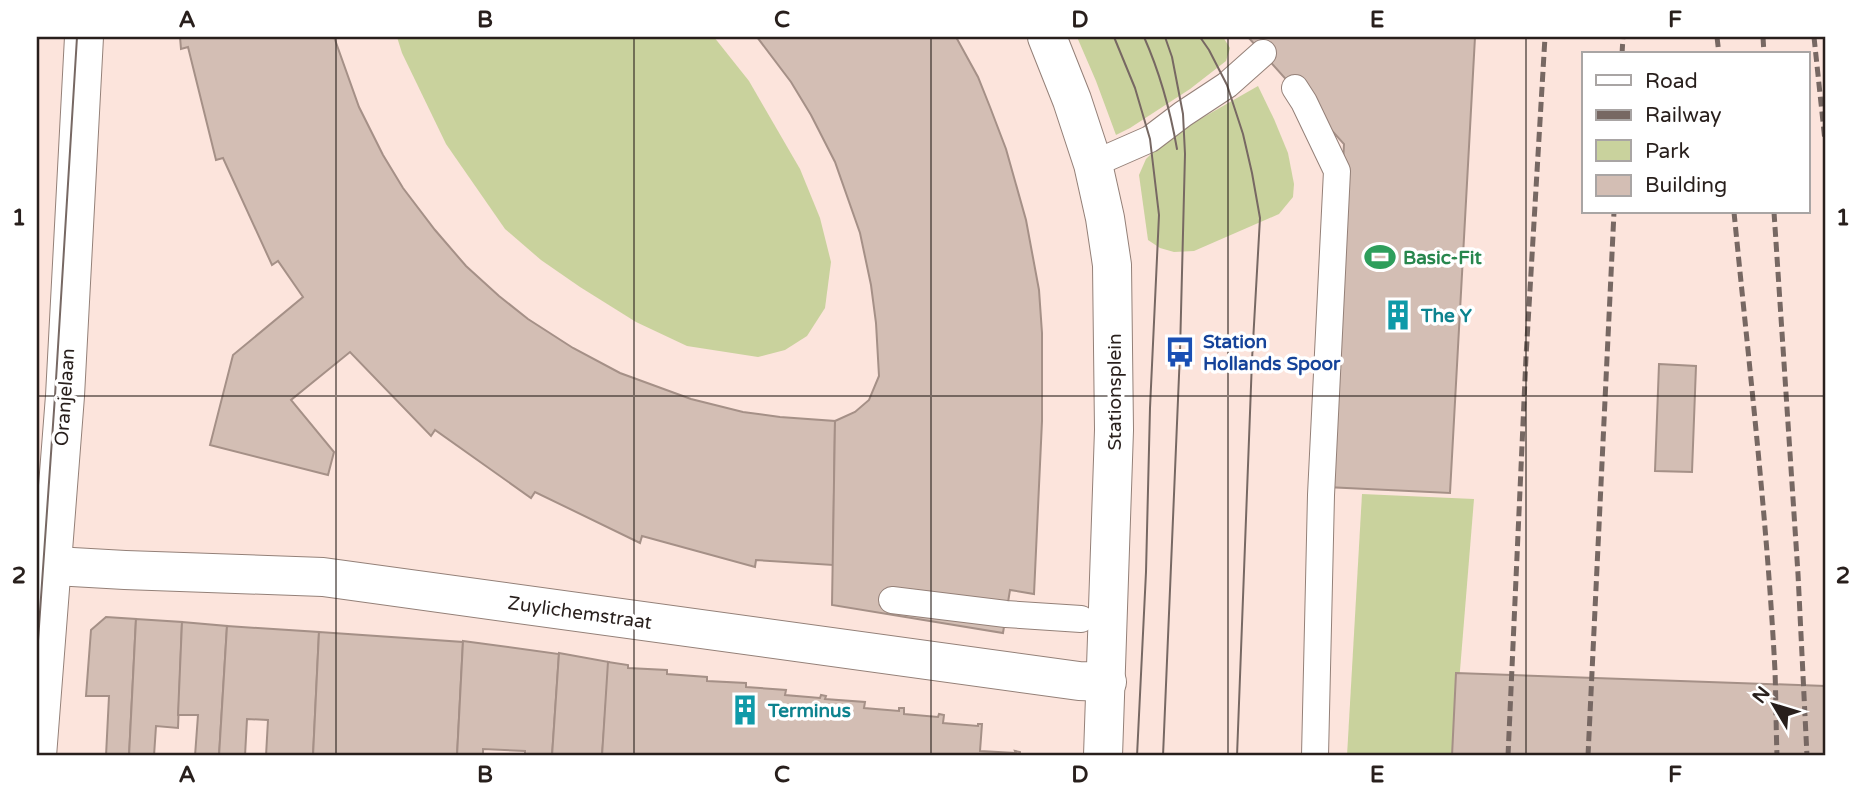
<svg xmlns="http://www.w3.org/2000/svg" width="1862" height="793" font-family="'Varela Round',sans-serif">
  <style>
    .green { fill: #c9d29d }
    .building { fill: #d3beb4; stroke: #a59087; stroke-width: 2 }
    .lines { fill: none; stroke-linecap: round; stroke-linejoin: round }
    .lane-casing { stroke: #948078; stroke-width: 28 }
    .street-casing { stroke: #948078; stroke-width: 40 }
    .lane { stroke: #fff; stroke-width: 26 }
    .street { stroke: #fff; stroke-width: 38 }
    .tram { stroke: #776863; stroke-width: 2 }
    .rail { stroke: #776863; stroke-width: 5; stroke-dasharray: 10 5; stroke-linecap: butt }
    .grid { fill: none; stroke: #281f1c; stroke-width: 2; stroke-opacity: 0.55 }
    .labels { text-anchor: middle; stroke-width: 7; stroke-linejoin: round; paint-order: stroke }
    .leisure-label { font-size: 19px; font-weight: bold; fill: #27864d; stroke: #fff; text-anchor: start }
    .culture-label { font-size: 19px; font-weight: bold; fill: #0d838f; stroke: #fff; text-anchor: start }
    .transit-label { font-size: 19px; font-weight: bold; fill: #164399; stroke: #fff; text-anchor: start }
    .street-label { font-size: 19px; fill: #281f1c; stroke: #fff }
    .neatline { fill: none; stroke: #281f1c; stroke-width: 2.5 }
    .grid-label { font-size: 23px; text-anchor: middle; font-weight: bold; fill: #281f1c }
  </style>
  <rect width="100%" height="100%" fill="#fce4dc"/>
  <g class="green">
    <path d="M397,37H714L749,81L800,169L820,218L831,262L825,308L807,336L785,350L758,357L687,346L636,322L580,287L541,260L505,229L446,144L402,53Z"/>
    <path d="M1077,37H1223L1230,48L1226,61L1190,89L1130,128L1116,135L1096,81Z"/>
    <path d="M1258,86L1274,119L1288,153L1294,184L1293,197L1279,214L1194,251L1174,252L1160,248L1148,240L1139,175L1146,159L1155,150L1195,122Z"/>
    <path d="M1362,494L1474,499L1453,756H1347Z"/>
  </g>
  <g class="building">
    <path d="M180,37H334L359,107L383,155L403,188L435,230L466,266L499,296L528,319L573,348L620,373L691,399L743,412L780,417L835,421L833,565L756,560L755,567L642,536L640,543L535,492L531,498L435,430L431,436L350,352L291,400L334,452L328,475L210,445L233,355L303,297L278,261L272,265L223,158L216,160L188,47L181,49Z"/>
    <path d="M757,37H956L978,77L990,107L1006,149L1026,220L1039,290L1042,333V421L1034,594L1010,590L1003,633L832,605L835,421L855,412L869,400L879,376L876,323L871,285L860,233L835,162L811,115L791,82Z"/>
    <path d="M1248,37H1475L1450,493L1326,487L1344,144Z"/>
    <path d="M1659,364L1696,366L1692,472L1655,471Z"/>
    <path d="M106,617L136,619L129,756H106L109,696H86L91,630Z"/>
    <path d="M136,619L182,622L178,728L156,726L154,756H129Z"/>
    <path d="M182,622L227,626L219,756H195L198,715H178Z"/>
    <path d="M227,626L319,632L313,756H266L268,720L247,719L245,756H219Z"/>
    <path d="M319,632L463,642L457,756H313Z"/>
    <path d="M463,641L559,654L552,756H525V751L483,749V756H457Z"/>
    <path d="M559,653L609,662L602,756H552Z"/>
    <path d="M608,662L628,665V668L667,670V674L707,677V681L746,683V687L786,690L785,695L820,698L821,695L826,696L825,699L865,702L864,708L899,711V708H904V714L938,717L939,714L944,715L943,723L978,726V724H982L980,751L1016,753L1015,751L1020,752V756H602Z"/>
    <path d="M1456,673L1825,686V756H1452Z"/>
  </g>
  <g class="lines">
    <g class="lane-casing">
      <g id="lane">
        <path d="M1295,88L1304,102L1337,171L1321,495L1315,756"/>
        <path d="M1093,164L1150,139L1183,114L1227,85L1263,53"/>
        <path d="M892,600L1006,614L1081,619"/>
      </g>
    </g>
    <g class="street-casing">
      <g id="street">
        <path d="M1047,37L1072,100L1093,164L1105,218L1112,265L1114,430L1103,756"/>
        <path d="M37,565L125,570L323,577L1079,681L1107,682"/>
        <path d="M37,756L65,396L84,37"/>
      </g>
    </g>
    <use href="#lane" class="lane"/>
    <use href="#street" class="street"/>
    <g class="tram">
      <path d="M1114,37L1135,88L1150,139L1159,215L1150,408L1146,572L1137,756"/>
      <path d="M1144,37C1160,73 1170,109 1177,149"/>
      <path d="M1200,37L1209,50L1227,85L1243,134L1252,173L1260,218L1252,360L1237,756"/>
      <path d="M37,655L55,396L77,37"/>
      <path d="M1163,756L1180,352L1185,154L1183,114L1172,57L1165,37"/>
    </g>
    <g class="rail">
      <path d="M1717,37L1719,54"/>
      <path d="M1763,37L1764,54"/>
      <path d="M1814,37L1825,141"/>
      <path d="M1622,54L1623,37"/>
      <path d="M1734,212C1749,365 1767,518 1775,671C1776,700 1776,728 1777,756"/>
      <path d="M1774,212L1798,574L1807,756"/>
      <path d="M1508,756L1526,357L1545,37"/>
      <path d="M1588,756L1614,212"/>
    </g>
  </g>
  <path class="grid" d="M336,37V756M634,37V756M931,37V756M1228,37V756M1526,37V756M37,396H1825"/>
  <defs>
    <g id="stadium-bare" transform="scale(2.415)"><path d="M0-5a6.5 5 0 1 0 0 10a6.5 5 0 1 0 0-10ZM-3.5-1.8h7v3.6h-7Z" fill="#2e9e5b" stroke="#fff" stroke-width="2.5" paint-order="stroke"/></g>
    <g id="building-bare" transform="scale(2.415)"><path d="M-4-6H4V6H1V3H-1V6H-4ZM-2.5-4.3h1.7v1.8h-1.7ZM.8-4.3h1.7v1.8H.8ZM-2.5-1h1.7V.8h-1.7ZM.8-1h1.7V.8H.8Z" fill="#0f9aa8" stroke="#fff" stroke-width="2.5" paint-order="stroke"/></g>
    <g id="bus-bare" transform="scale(2.415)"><path d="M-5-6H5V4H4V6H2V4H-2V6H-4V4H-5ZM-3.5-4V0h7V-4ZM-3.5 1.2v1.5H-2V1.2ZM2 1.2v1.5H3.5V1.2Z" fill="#1a4fb4" stroke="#fff" stroke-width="2.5" paint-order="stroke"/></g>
  </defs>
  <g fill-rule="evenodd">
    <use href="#stadium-bare" x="1380" y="257"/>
    <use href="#building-bare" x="1398" y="315"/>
    <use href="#bus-bare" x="1180" y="352"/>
    <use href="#building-bare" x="745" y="710"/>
  </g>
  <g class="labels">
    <g class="leisure-label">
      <text x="1403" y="264">Basic-Fit</text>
    </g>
    <g class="culture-label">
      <text x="1421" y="322">The Y</text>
      <text x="768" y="717">Terminus</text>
    </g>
    <g class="transit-label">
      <text x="1203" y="348">Station<tspan x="1203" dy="22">Hollands Spoor</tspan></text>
    </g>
    <g class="street-label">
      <text transform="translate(1114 392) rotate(-90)" y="7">Stationsplein</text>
      <text transform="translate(64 397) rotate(-86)" y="7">Oranjelaan</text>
      <text transform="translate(580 612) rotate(8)" y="7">Zuylichemstraat</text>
    </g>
  </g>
  <rect width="1862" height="793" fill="none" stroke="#ffffff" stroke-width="77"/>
  <rect x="1582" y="52" width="228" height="161" fill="#ffffff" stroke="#a9a5a4" stroke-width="2"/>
  <rect x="1596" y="75" width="35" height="10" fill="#ffffff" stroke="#a9a5a4" stroke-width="2"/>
  <text x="1645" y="88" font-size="21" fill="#281f1c">Road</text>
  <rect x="1596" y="110" width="35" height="10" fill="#776863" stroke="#a9a5a4" stroke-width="2"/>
  <text x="1645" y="122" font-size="21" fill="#281f1c">Railway</text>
  <rect x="1596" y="140" width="35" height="21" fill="#c9d29d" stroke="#a9a5a4" stroke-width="2"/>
  <text x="1645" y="158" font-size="21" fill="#281f1c">Park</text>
  <rect x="1596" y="175" width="35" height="21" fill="#d3beb4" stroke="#a9a5a4" stroke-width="2"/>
  <text x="1645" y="192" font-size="21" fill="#281f1c">Building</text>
  <g transform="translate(1774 705) rotate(308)" stroke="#ffffff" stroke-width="5" paint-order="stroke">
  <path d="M0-5L12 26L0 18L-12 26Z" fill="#281f1c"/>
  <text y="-10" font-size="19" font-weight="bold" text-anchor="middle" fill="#281f1c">N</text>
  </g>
  <rect x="38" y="38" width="1786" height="716" class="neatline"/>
  <g class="grid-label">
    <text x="187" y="27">A</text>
    <text x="485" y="27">B</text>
    <text x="782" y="27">C</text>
    <text x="1080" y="27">D</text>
    <text x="1377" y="27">E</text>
    <text x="1675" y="27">F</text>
    <text x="19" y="225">1</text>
    <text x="1843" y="225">1</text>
    <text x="19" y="583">2</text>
    <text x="1843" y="583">2</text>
    <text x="187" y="782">A</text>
    <text x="485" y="782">B</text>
    <text x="782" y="782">C</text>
    <text x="1080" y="782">D</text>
    <text x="1377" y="782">E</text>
    <text x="1675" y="782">F</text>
  </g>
</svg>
